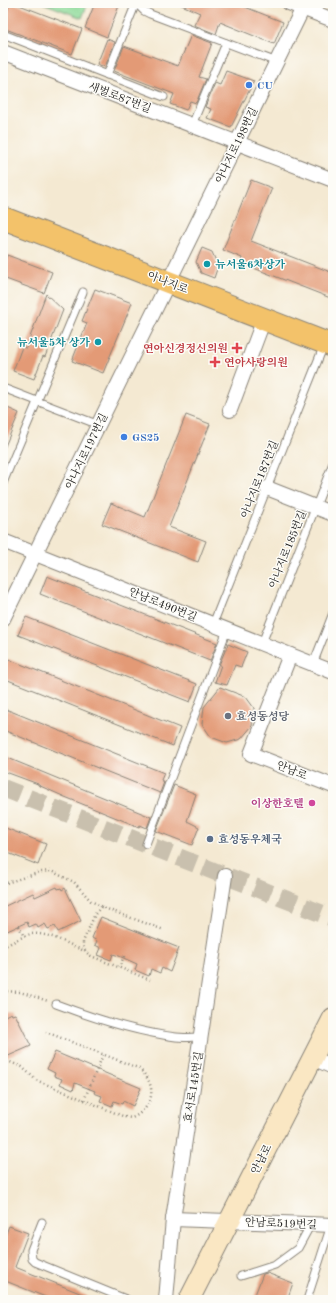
<svg xmlns="http://www.w3.org/2000/svg" width="336" height="1303" font-family="'Old Standard TT','Noto Serif KR',serif">
  <style>
    .green { fill: #8bd997; stroke: #547a5a }
    .building { fill: #e39a76 }
    .lines { fill: none; stroke-linecap: round; stroke-linejoin: round }
    .tertiary-tunnel { stroke: #c9c0ae; stroke-width: 18; stroke-dasharray: 18 9; stroke-linecap: butt }
    .service-casing { stroke: #888277; stroke-width: 9 }
    .minor-casing { stroke: #888277; stroke-width: 16 }
    .secondary-casing { stroke: #888277; stroke-width: 22 }
    .primary-casing { stroke: #888277; stroke-width: 24 }
    .path { stroke: #888277; stroke-width: 2.5; stroke-dasharray: 1 3; stroke-linecap: butt }
    .service { stroke: #fff; stroke-width: 7 }
    .minor { stroke: #fff; stroke-width: 14 }
    .secondary { stroke: #fae7c3; stroke-width: 20 }
    .primary { stroke: #f3c26a; stroke-width: 22 }
    .shop-dot { fill: #3f7fe0; stroke: #fdfcf7; stroke-width: 1.5 }
    .culture-dot { fill: #0f9aa8; stroke: #fdfcf7; stroke-width: 1.5 }
    .health-dot { fill: #e0444e; stroke: #fdfcf7; stroke-width: 1.5 }
    .worship-dot { fill: #6b7280; stroke: #fdfcf7; stroke-width: 1.5 }
    .hotel-dot { fill: #d1479c; stroke: #fdfcf7; stroke-width: 1.5 }
    .service-dot { fill: #5c6f8a; stroke: #fdfcf7; stroke-width: 1.5 }
    .labels { text-anchor: middle; stroke-width: 3; stroke-linejoin: round; paint-order: stroke }
    .shop-label { font-size: 11px; font-weight: bold; fill: #366cbe; stroke: #fdfcf7; text-anchor: start }
    .street-label { font-size: 11px; fill: #1c1c1c; stroke: #fdfcf7 }
    .culture-label { font-size: 11px; font-weight: bold; fill: #0d838f; stroke: #fdfcf7; text-anchor: start }
    .health-label { font-size: 11px; font-weight: bold; fill: #be3a42; stroke: #fdfcf7; text-anchor: end }
    .worship-label { font-size: 11px; font-weight: bold; fill: #5b616d; stroke: #fdfcf7; text-anchor: start }
    .hotel-label { font-size: 11px; font-weight: bold; fill: #b23c85; stroke: #fdfcf7; text-anchor: end }
    .service-label { font-size: 11px; font-weight: bold; fill: #4e5e75; stroke: #fdfcf7; text-anchor: start }
  </style>
  <rect width="100%" height="100%" fill="#fdfcf7"/>
  <filter id="ink" filterUnits="userSpaceOnUse"><feTurbulence type="fractalNoise" baseFrequency=".025" numOctaves="2"/><feDisplacementMap in="SourceGraphic" scale="8" xChannelSelector="R" yChannelSelector="G"/><feConvolveMatrix kernelMatrix="1 2 1 2 8 2 1 2 1" color-interpolation-filters="sRGB"/></filter>
  <filter id="wash" filterUnits="userSpaceOnUse"><feTurbulence type="fractalNoise" baseFrequency=".012" numOctaves="4" result="noise"/><feDisplacementMap in="SourceGraphic" scale="16" xChannelSelector="R" yChannelSelector="G"/><feGaussianBlur stdDeviation="0.9" result="paint"/><feColorMatrix in="noise" values="0 0 0 0 0 0 0 0 0 0 0 0 0 0 0 0 0 1.4 0 .05"/><feComposite in="paint" operator="in"/></filter>
  <g filter="url(#wash)">
    <rect width="100%" height="100%" fill="#f4e9d2"/>
    <path class="green" d="M43,3H88L82,18Z"/>
    <g id="blocks">
      <g class="building">
        <path d="M10,3H14L82,29L72,54L3,28V22Z"/>
        <path d="M95,3H120L107,37L85,28Z"/>
        <path d="M177,3H235L283,22L274,44L220,22L216,34L194,25L200,13Z"/>
        <path d="M191,35L212,43L199,77L206,79L196,103L190,101L186,110L170,104L174,94L114,71L124,46L178,66Z"/>
        <path d="M107,39L115,42L105,67L97,64Z"/>
        <path d="M226,71L254,81L231,127L207,118L211,109L205,107L215,83L220,85Z"/>
        <path d="M251,180L272,188L251,241L333,273V299L241,263L242,258L223,250Z"/>
        <path d="M202,248L212,252L218,266L214,278L201,273L196,262Z"/>
        <path d="M7,255L52,272L44,293L3,278V265Z"/>
        <path d="M95,289L132,303L103,373L72,361L87,323L82,321Z"/>
        <path d="M46,294L63,310L45,357L43,356L34,379L13,371L22,347L26,348Z"/>
        <path d="M3,406L19,413L3,451Z"/>
        <path d="M186,415L210,424L169,527L206,541L198,562L102,524L111,503L145,517Z"/>
        <path d="M47,576L217,643L210,661L40,594Z"/>
        <path d="M26,617L197,684L190,702L18,635Z"/>
        <path d="M228,644L247,652L241,667L235,665L227,685L215,682L221,665H219Z"/>
        <path d="M8,659L180,728L173,746L3,678V671Z"/>
        <path d="M220,687L246,697L254,708L252,726L241,739L227,743L211,737L202,724L204,707Z"/>
        <path d="M3,708L164,773L161,780L164,782L160,793L3,730Z"/>
        <path d="M3,756L151,817L147,828L140,825L139,827L65,797L38,785V784L3,771Z"/>
        <path d="M174,785L196,794L187,821L199,827L192,845L156,831Z"/>
        <path d="M3,827L46,844L38,865L3,851Z"/>
        <path d="M57,887L58,889L61,888L62,890L65,888L81,921L58,932L55,926L48,929L45,924L38,928L36,924L29,927L27,922L3,933V907L33,893L35,897Z"/>
        <path d="M101,917L179,948L170,972L162,968L160,973L151,969L149,976L135,970L137,964L119,956L113,954L111,960L98,955L101,948L95,945L97,941L92,938Z"/>
        <path d="M11,1013L12,1015L15,1014L31,1046L6,1057L3,1050V1017Z"/>
        <path d="M55,1052L141,1088L133,1106L123,1101L122,1104L114,1101L112,1106L100,1101L102,1096L94,1093L95,1091L75,1083L73,1090L60,1084L62,1079L54,1076L55,1073L47,1069Z"/>
        <path d="M9,1226L28,1233L15,1267L97,1300H53L3,1280V1241Z"/>
        <path d="M267,1273L293,1283L287,1300H253L263,1274Z"/>
      </g>
    </g>
  </g>
  <g filter="url(#ink)">
    <use href="#blocks" fill-opacity="0" stroke="#888277" stroke-width="1"/>
    <g class="lines">
      <path class="tertiary-tunnel" d="M3,788L333,918"/>
      <g class="service-casing">
        <g id="service">
          <path d="M136,3L144,11L150,14L277,62"/>
          <path d="M3,34L164,97"/>
          <path d="M107,75L136,3"/>
          <path d="M192,125L226,43"/>
          <path d="M3,388L99,425"/>
          <path d="M3,483L83,292"/>
          <path d="M213,624L324,345"/>
          <path d="M262,643L333,463"/>
          <path d="M313,664L333,613"/>
          <path d="M146,844L227,630"/>
          <path d="M56,1004C93,1018 137,1032 176,1037C184,1038 192,1037 200,1037"/>
          <path d="M42,1222L31,1250L32,1259L35,1262L128,1300"/>
          <path d="M241,1276L275,1265L298,1248L311,1224"/>
          <path d="M307,1300L331,1225"/>
        </g>
      </g>
      <g class="minor-casing">
        <g id="minor">
          <path d="M289,3L333,20"/>
          <path d="M3,52L333,180"/>
          <path d="M230,410L264,319"/>
          <path d="M267,488L333,514"/>
          <path d="M3,541L333,672"/>
          <path d="M3,619L303,8"/>
          <path d="M290,655L251,754L333,786"/>
          <path d="M313,1058L333,1067"/>
          <path d="M173,1219L333,1225"/>
          <path d="M166,1300L173,1219L225,876"/>
        </g>
      </g>
      <g class="secondary-casing">
        <path id="secondary" d="M189,1300L333,1018"/>
      </g>
      <g class="primary-casing">
        <path id="primary" d="M3,218L333,346"/>
      </g>
      <g class="path">
        <path d="M3,884L41,872L51,871L74,882L91,901L107,909L164,930"/>
        <path d="M101,907L95,914L83,942C83,949 85,952 91,956L150,980"/>
        <path d="M19,926L24,937"/>
        <path d="M3,947C10,944 24,935 31,934C49,932 68,944 84,951"/>
        <path d="M119,968L125,954"/>
        <path d="M3,991L20,992L48,1001"/>
        <path d="M3,1059L22,1067L36,1080L125,1117L132,1118C155,1107 158,1084 138,1068L46,1032"/>
        <path d="M84,1100L103,1055"/>
      </g>
      <use href="#service" class="service"/>
      <use href="#minor" class="minor"/>
      <use href="#secondary" class="secondary"/>
      <use href="#primary" class="primary"/>
    </g>
  </g>
  <g class="shop-dot">
    <circle cx="249" cy="85" r="4"/>
    <circle cx="124" cy="437" r="4"/>
  </g>
  <g class="culture-dot">
    <circle cx="207" cy="264" r="4"/>
    <circle cx="98" cy="342" r="4"/>
  </g>
  <g class="health-dot">
    <path d="M235 342h4v4h4v4h-4v4h-4v-4h-4v-4h4z"/>
    <path d="M213 356h4v4h4v4h-4v4h-4v-4h-4v-4h4z"/>
  </g>
  <circle class="worship-dot" cx="228" cy="716" r="4"/>
  <circle class="hotel-dot" cx="312" cy="803" r="4"/>
  <circle class="service-dot" cx="210" cy="839" r="4"/>
  <g class="labels">
    <g class="shop-label">
      <text x="257" y="89">CU</text>
      <text x="132" y="441">GS25</text>
    </g>
    <g class="street-label">
      <text transform="translate(120 97) rotate(21)" y="4">새벌로87번길</text>
      <text transform="translate(236 145) rotate(-64)" y="4">아나지로198번길</text>
      <text transform="translate(168 282) rotate(21)" y="4">아나지로</text>
      <text transform="translate(86 451) rotate(-64)" y="4">아나지로197번길</text>
      <text transform="translate(259 479) rotate(-68)" y="4">아나지로187번길</text>
      <text transform="translate(287 549) rotate(-68)" y="4">아나지로185번길</text>
      <text transform="translate(163 604) rotate(22)" y="4">안남로490번길</text>
      <text transform="translate(292 770) rotate(22)" y="4">안남로</text>
      <text transform="translate(193 1087) rotate(-81)" y="4">효서로145번길</text>
      <text transform="translate(261 1159) rotate(-63)" y="4">안남로</text>
      <text transform="translate(281 1223) rotate(2)" y="4">안남로519번길</text>
    </g>
    <g class="culture-label">
      <text x="215" y="268">뉴서울6차상가</text>
      <text x="90" y="346" text-anchor="end">뉴서울5차 상가</text>
    </g>
    <g class="health-label">
      <text x="228" y="352">연아신경정신의원</text>
      <text x="224" y="366" text-anchor="start">연아사랑의원</text>
    </g>
    <g class="worship-label">
      <text x="236" y="720">효성동성당</text>
    </g>
    <g class="hotel-label">
      <text x="304" y="807">이상한호텔</text>
    </g>
    <g class="service-label">
      <text x="218" y="843">효성동우체국</text>
    </g>
  </g>
  <rect width="336" height="1303" fill="none" stroke="#fdfcf7" stroke-width="16"/>
</svg>
